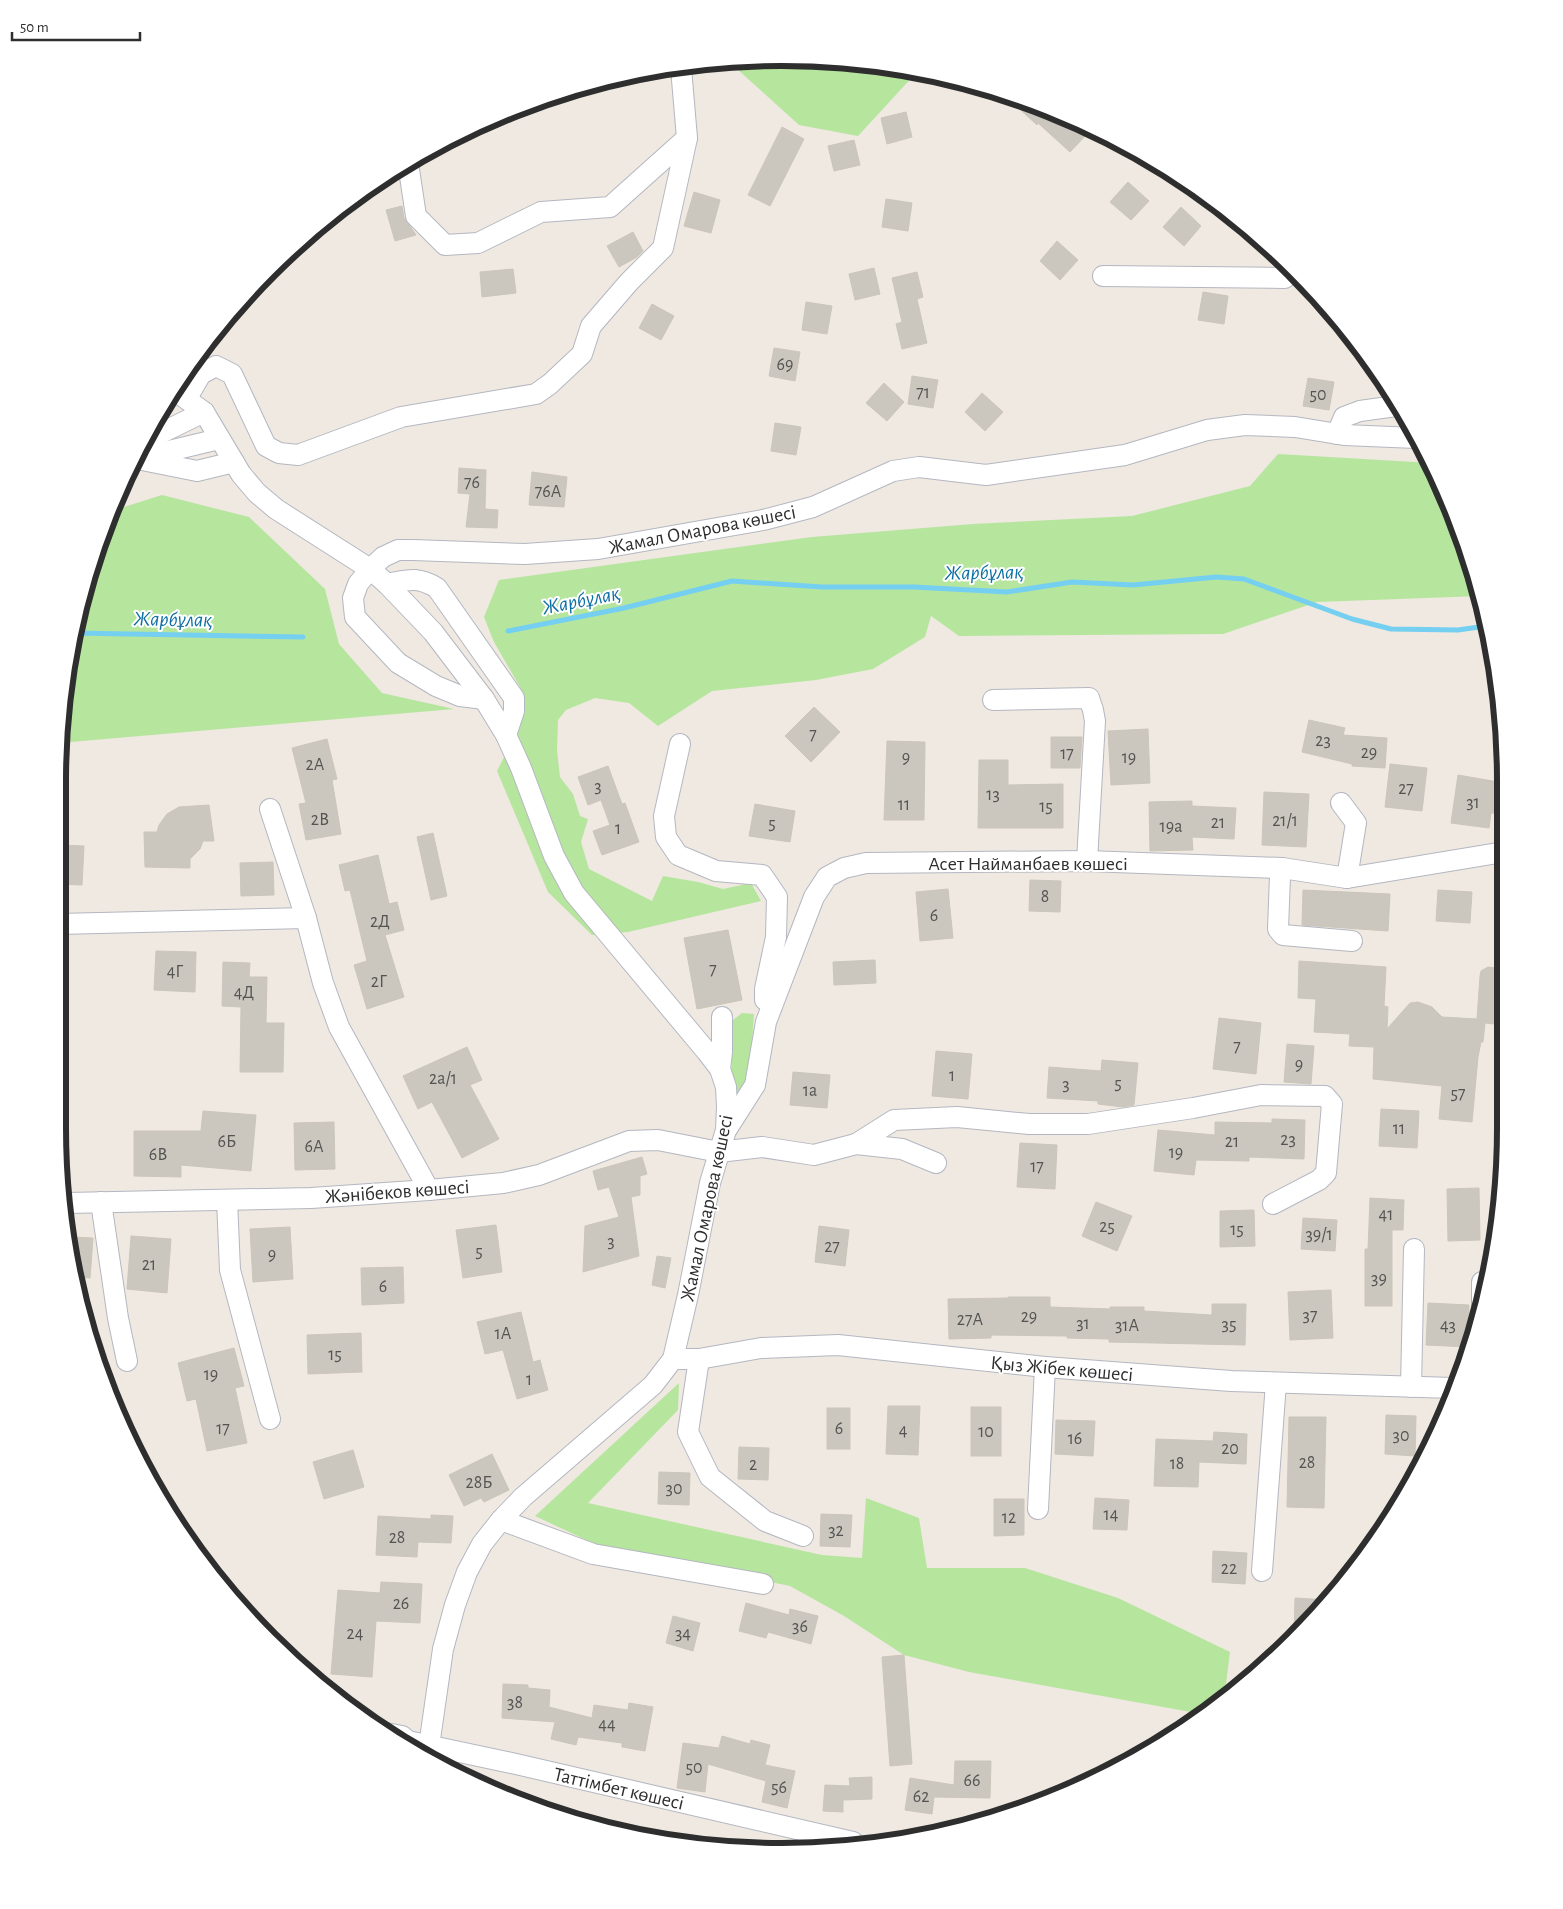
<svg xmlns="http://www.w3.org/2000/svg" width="1563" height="1909" font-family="'Alegreya Sans',sans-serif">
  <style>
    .green { fill: #b6e59e }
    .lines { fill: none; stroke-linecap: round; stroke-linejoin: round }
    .stream { stroke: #75cff0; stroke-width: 5 }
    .building { fill: #cbc7bf; stroke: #cbc5ba }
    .minor-casing { stroke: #b4b7c1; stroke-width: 22 }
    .minor { stroke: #fff; stroke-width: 20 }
    .labels { text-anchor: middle; stroke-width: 4; stroke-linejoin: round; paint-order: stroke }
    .number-label { font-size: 18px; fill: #555452 }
    .street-label { font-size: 20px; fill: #2e2e2e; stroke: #fff }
    .water-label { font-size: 21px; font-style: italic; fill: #0d6fa3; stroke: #fff }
    .rim { fill: none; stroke: #2e2e2e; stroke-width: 6 }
  </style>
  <rect width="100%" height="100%" fill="#efe9e1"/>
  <g class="green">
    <path d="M734,59L876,64L916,73L858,136L799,125L736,68Z"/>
    <path d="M1278,454L1432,463L1481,596L1317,602L1223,634L959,636L931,616L925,637L873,669L816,680L712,691L658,726L629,703L595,698L566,710L558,720L557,751L560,777L573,794L580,816L588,819L581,842L589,869L652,901L663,876L698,882L723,889L751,883L761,901L628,932L592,935L548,892L497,771L521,723L524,694L494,642L484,617L499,580L812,537L973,524L1132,516L1250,486Z"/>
    <path d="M162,495L249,517L325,589L339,644L382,693L454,709L59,743L71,640L111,511Z"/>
    <path d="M742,1013L754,1014L750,1071L730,1116L733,1020Z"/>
    <path d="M679,1383L678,1410L588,1503L822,1555L862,1558L866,1498L919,1518L927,1568H1025L1118,1598L1230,1652L1224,1700L1202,1714L969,1672L904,1655L844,1616L790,1586L599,1546L535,1516Z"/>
  </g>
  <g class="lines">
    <g class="stream">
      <path d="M508,631L624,608L732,581L822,587H914L1007,592L1072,582L1133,585L1216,577L1244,579L1352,619L1391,629L1458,630L1486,626"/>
      <path d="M73,633L303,637"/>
    </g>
  </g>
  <g class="building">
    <path d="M1002,93L1014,96L1080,126L1088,133L1070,152L1038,123L1037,125Z"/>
    <path d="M906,112L912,137L887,144L881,118Z"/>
    <path d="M782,127L804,139L770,206L748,195Z"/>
    <path d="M854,140L860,165L834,171L828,146Z"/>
    <path d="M1128,182L1149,201L1131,220L1110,202Z"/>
    <path d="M694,192L720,200L711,233L684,226Z"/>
    <path d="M886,199L912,203L908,231L882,227Z"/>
    <path d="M402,206L404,218L416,235L395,241L386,210Z"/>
    <path d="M1181,207L1201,226L1184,246L1163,227Z"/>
    <path d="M633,232L643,251L637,257L619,267L607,246Z"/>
    <path d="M1057,241L1078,260L1060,280L1040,261Z"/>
    <path d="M874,268L880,294L855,300L849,274Z"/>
    <path d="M513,269L516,293L482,297L480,272Z"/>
    <path d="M917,272L923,297L917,299L927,343L902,349L896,324L902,322L892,278Z"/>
    <path d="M1203,292L1228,296L1224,324L1198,320Z"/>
    <path d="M806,302L832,306L827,334L802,330Z"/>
    <path d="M652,304L674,316L661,340L639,328Z"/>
    <path d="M774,348L800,352L795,381L769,376Z"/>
    <path d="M912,376L938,380L933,408L908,404Z"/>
    <path d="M1308,378L1334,382L1329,410L1303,406Z"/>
    <path d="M884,383L904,402L887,421L866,403Z"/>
    <path d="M982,393L1003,412L985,431L965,412Z"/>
    <path d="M775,423L801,427L796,455L771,451Z"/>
    <path d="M459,468L486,470L485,509L498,510L497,528L466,527L470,494L458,493Z"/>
    <path d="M532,472L567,477L564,507L529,505Z"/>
    <path d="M814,707L840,732L811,762L785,736Z"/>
    <path d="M1309,720L1345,728L1343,735L1387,738L1385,768L1352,766V764L1302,752Z"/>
    <path d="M1148,729L1150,783L1111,785L1108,731Z"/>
    <path d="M1051,737H1082L1080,768H1051Z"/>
    <path d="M327,739L337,779L332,780L341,834L306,840L299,804L306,803L292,748Z"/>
    <path d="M887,741L925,742L924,820H884Z"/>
    <path d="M979,760H1008V785L1063,784V828H978Z"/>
    <path d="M1390,764L1427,768L1422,811L1385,807Z"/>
    <path d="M608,766L622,804L625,803L639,842L602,855L593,831L610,825L601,800L588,805L578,777Z"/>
    <path d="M1458,775L1504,783V814L1491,813L1489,828L1451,823Z"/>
    <path d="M1264,792L1309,794L1306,847L1262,845Z"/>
    <path d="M1192,801V806L1236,808L1234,839L1192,837L1193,850L1150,851L1149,802Z"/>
    <path d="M755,804L795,811L790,842L749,836Z"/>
    <path d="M209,805L214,841H203L200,849L190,859V868L145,867L144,832H157L159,825L167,814L179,807Z"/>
    <path d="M433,833L447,896L431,900L417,837Z"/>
    <path d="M59,845L84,846L82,885L58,884Z"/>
    <path d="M378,855L389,904L397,902L404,930L385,935L404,997L367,1009L354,965L367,961L350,890L345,891L339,865Z"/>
    <path d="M273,862L274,895L241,896L240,863Z"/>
    <path d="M1030,880L1061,881L1060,912L1029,911Z"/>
    <path d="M948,889L953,938L920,941L916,892Z"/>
    <path d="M1303,890L1390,894L1388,931L1302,925Z"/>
    <path d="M1438,890L1472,892L1470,923L1436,921Z"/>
    <path d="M728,930L742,1000L697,1009L684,938Z"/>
    <path d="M156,951L196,952L195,992L154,990Z"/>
    <path d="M875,960L876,983L834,985L833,962Z"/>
    <path d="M1299,961L1386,967L1384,1006L1388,1007L1387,1029L1410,1003L1418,1002L1432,1007L1442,1017L1477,1019L1480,976L1481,971L1488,967L1504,969V1025L1485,1023L1483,1042H1481L1478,1057L1472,1122L1439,1119L1442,1086L1373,1079L1374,1047L1349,1046L1350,1034L1314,1032L1316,999L1298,998Z"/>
    <path d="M223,962L250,963L249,977H267L266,1023H284L283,1072H240L241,1007L222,1006Z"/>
    <path d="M1219,1018L1261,1023L1256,1074L1213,1069Z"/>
    <path d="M1287,1044L1314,1046L1311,1084L1284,1082Z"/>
    <path d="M467,1047L482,1080L470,1085L499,1139L462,1158L432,1102L418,1109L403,1076Z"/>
    <path d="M936,1051L972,1054L968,1099L932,1096Z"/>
    <path d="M1102,1060L1138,1063L1134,1105L1123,1107L1098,1104V1101L1047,1098L1049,1067L1101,1071Z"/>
    <path d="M793,1072L830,1075L827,1108L790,1105Z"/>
    <path d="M1381,1109L1419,1111L1417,1148L1379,1146Z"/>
    <path d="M203,1111L256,1115L251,1171L181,1165V1177L134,1176V1131H201Z"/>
    <path d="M1272,1119L1305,1120L1304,1159L1249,1157V1161L1196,1160L1194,1175L1154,1171L1158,1130L1215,1135V1122L1272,1123Z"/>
    <path d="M334,1122L335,1169L295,1170L294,1123Z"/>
    <path d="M1020,1143L1057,1145L1055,1189L1017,1187Z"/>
    <path d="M642,1157L647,1174L640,1176V1195L631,1197L639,1256L583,1272L585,1226L619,1217L609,1187L598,1190L593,1171Z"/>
    <path d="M1479,1188L1480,1240L1448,1241L1447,1189Z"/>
    <path d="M1370,1198L1404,1200L1403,1230H1392V1306H1365V1249H1368Z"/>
    <path d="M1096,1202L1132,1216L1117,1251L1082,1236Z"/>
    <path d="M1254,1210L1255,1246L1220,1247V1211Z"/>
    <path d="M1303,1218L1337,1220L1335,1251L1301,1249Z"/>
    <path d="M496,1225L502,1272L463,1278L456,1230Z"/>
    <path d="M819,1226L849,1230L845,1266L815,1262Z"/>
    <path d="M290,1227L293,1279L253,1282L250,1229Z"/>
    <path d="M131,1236L171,1239L167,1293L127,1289Z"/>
    <path d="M72,1237L93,1238L90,1278L77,1277Z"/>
    <path d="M657,1256L671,1258L665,1288L652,1285Z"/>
    <path d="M403,1267L404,1303L362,1305L361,1268Z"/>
    <path d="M1331,1290L1333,1338L1290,1340L1288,1292Z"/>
    <path d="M1008,1297H1050V1307L1110,1309V1307H1144V1311L1212,1315V1304H1246L1245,1345L1109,1342V1339L1067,1338V1336L991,1335V1338L949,1339L948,1299L1008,1298Z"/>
    <path d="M1428,1303L1469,1305L1468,1347L1426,1345Z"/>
    <path d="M521,1312L533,1362L540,1360L548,1390L517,1399L503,1350L485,1354L477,1322Z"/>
    <path d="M361,1333L362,1372L308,1374L307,1335Z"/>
    <path d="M234,1348L244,1386L235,1388L247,1443L207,1451L196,1399L187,1401L178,1363Z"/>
    <path d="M888,1406H920L918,1455L886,1454Z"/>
    <rect x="971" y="1407" width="30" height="49"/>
    <rect x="827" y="1408" width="23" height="41"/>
    <path d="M1386,1415L1416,1416L1415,1456L1385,1454Z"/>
    <path d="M1289,1417H1326L1324,1508L1287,1507Z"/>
    <path d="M1056,1420L1095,1421L1093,1456L1055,1454Z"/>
    <path d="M1214,1432L1247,1434L1246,1464L1199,1462L1198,1487L1154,1486L1156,1439L1213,1441Z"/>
    <path d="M739,1447L769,1448L768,1480L738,1479Z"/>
    <path d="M353,1450L364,1487L324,1499L313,1462Z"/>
    <path d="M492,1454L509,1490L484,1502L481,1498L464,1506L449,1475Z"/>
    <path d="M659,1472L690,1473L689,1505L658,1504Z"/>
    <path d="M1095,1498L1129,1500L1127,1530L1093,1529Z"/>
    <path d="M994,1499H1024V1535L994,1536Z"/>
    <path d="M821,1514L852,1515L850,1547L820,1546Z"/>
    <path d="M431,1515L453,1516L451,1543L418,1542L417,1557L376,1555L378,1516L431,1519Z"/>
    <path d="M1213,1551L1247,1553L1245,1584L1212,1582Z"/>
    <path d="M381,1582L422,1584L420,1623L376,1621L372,1677L331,1674L338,1590L380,1593Z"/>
    <path d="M1295,1598L1329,1600L1294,1635Z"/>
    <path d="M746,1603L789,1615L790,1609L818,1616L811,1644L768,1632L766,1638L739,1631Z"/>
    <path d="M673,1616L700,1623L693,1651L666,1643Z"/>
    <path d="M904,1655L912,1764L890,1766L882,1657Z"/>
    <path d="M503,1684L528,1685V1688L550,1690L549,1707L592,1718L594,1705L628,1710L629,1703L653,1707L645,1751L622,1747V1743L578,1737L576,1745L551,1739L555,1722L502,1718Z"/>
    <path d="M722,1736L750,1744L751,1740L770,1745L765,1765L795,1771L787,1808L762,1802L766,1781L708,1764L705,1792L677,1788L683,1743L719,1748Z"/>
    <path d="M955,1761H991L990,1798L934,1797L932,1814L905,1810L910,1778L954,1785Z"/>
    <path d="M872,1777V1799L843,1800V1812L823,1811L825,1785L850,1786L849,1778Z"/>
  </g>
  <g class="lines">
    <g class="minor-casing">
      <g id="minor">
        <path d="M408,163L416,216L445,245L478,243L541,212L610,207L687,138"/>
        <path d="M1103,276L1285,278L1292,272"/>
        <path d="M174,390L204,412L241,474L257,493L276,509L370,569L387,584L433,632L484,699L506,735L521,768L554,856L574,893L707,1052L720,1069L726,1087L727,1107L726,1130L710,1183L688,1295L673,1359L653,1385L523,1497L501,1520L482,1544L467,1572L455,1605L443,1649L428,1753"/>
        <path d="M187,398L201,374L216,366L232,374L266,446L279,453L298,455L401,417L536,394L550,384L582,354L591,326L629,282L663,248L687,138L681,68"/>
        <path d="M1337,434L1344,417L1360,411L1396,406"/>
        <path d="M144,457L219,439"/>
        <path d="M137,459L197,471L234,462"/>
        <path d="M137,459L149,439L204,412"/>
        <path d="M387,584C408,580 417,576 437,588L514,698V711L506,735"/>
        <path d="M484,699L460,696L436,686L398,663L355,617L353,598L358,584L370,569L383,557L398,550H413L525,554L598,549L763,520L813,507L893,471L919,467L986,475L1125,455L1207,430L1245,425L1295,427L1344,435L1416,438"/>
        <path d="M993,700L1089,698L1093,710L1095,721L1087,861"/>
        <path d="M680,744L664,816L666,837L678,855L716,871L762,875L777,897L776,937L765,989V1000"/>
        <path d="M1341,803L1356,823L1347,878"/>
        <path d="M270,809L306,918L323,983L339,1027L429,1190"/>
        <path d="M1282,868L1280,876L1278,929L1283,935L1352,941"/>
        <path d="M58,924L306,918"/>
        <path d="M720,1069L722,1052V1017"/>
        <path d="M727,1129L755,1085L766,1022L814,897L827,877L844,868L866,863L1087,861L1282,868L1347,878L1504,852"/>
        <path d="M856,1144L894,1120L957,1117L1029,1124H1088L1193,1108L1261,1095L1325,1096L1332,1104L1326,1173L1319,1180L1273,1204"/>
        <path d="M227,1200L230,1270L270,1419"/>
        <path d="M101,1202L118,1318L127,1361"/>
        <path d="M67,1203L311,1198L429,1190L503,1183L539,1175L629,1141L658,1140L719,1152L762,1147L814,1155L856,1144L902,1149L936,1163"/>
        <path d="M1482,1306V1282"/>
        <path d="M673,1359H699L761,1348L838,1345L1045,1367L1231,1381L1453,1388"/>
        <path d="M699,1359L688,1432L710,1477L765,1521L803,1536"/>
        <path d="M1411,1387L1414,1249"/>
        <path d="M1038,1509L1045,1367"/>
        <path d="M501,1520L593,1554L763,1584"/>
        <path d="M1262,1571L1276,1383"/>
        <path d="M386,1733L402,1736L408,1741L516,1764L853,1842"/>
      </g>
    </g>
    <use href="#minor" class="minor"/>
  </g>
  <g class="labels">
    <g class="number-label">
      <text x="785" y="370">69</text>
      <text x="923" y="398">71</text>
      <text x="1318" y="400">50</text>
      <text x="472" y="488">76</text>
      <text x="548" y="497">76А</text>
      <text x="813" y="740">7</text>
      <text x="1323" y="746">23</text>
      <text x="1369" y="758">29</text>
      <text x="1067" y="759">17</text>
      <text x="906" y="763">9</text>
      <text x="1129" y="763">19</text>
      <text x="315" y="770">2А</text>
      <text x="598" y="792">3</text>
      <text x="1406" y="794">27</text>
      <text x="993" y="800">13</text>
      <text x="1473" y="808">31</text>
      <text x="904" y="810">11</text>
      <text x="1046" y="812">15</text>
      <text x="320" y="825">2В</text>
      <text x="1285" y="826">21/1</text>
      <text x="1218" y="828">21</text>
      <text x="772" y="829">5</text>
      <text x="1171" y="832">19а</text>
      <text x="618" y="834">1</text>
      <text x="1045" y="902">8</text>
      <text x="934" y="921">6</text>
      <text x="380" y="927">2Д</text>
      <text x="713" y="975">7</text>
      <text x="175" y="977">4Г</text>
      <text x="379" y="987">2Г</text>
      <text x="244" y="998">4Д</text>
      <text x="1237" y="1052">7</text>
      <text x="1299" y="1070">9</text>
      <text x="952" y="1081">1</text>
      <text x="443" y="1084">2а/1</text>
      <text x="1118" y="1089">5</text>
      <text x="1066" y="1090">3</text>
      <text x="810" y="1096">1а</text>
      <text x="1458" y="1099">57</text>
      <text x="1399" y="1134">11</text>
      <text x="1288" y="1145">23</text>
      <text x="227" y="1147">6Б</text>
      <text x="1232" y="1147">21</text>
      <text x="314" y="1152">6А</text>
      <text x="1176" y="1158">19</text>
      <text x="158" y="1160">6В</text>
      <text x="1037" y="1172">17</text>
      <text x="1386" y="1220">41</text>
      <text x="1107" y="1232">25</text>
      <text x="1237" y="1235">15</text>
      <text x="1319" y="1240">39/1</text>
      <text x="611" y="1247">3</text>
      <text x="832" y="1252">27</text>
      <text x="479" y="1257">5</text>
      <text x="272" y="1260">9</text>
      <text x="149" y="1270">21</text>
      <text x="1379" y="1284">39</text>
      <text x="383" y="1292">6</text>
      <text x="1310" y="1321">37</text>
      <text x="1029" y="1322">29</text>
      <text x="970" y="1325">27А</text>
      <text x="1083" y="1329">31</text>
      <text x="1229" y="1330">35</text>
      <text x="1127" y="1331">31А</text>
      <text x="1448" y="1331">43</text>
      <text x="503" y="1339">1А</text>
      <text x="335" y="1360">15</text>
      <text x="211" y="1380">19</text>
      <text x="529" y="1385">1</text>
      <text x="223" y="1434">17</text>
      <text x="839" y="1434">6</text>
      <text x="903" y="1436">4</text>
      <text x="986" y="1437">10</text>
      <text x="1401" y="1441">30</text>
      <text x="1075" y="1444">16</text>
      <text x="1230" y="1454">20</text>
      <text x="1307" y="1468">28</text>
      <text x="1177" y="1469">18</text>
      <text x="753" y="1470">2</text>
      <text x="479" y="1488">28Б</text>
      <text x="674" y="1494">30</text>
      <text x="1111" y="1520">14</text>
      <text x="1009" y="1523">12</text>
      <text x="836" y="1536">32</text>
      <text x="397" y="1543">28</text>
      <text x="1229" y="1574">22</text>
      <text x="401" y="1609">26</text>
      <text x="800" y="1632">36</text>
      <text x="355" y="1639">24</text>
      <text x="683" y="1639">34</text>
      <text x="515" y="1708">38</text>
      <text x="607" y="1730">44</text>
      <text x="694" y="1773">50</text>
      <text x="972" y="1786">66</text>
      <text x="779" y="1793">56</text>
      <text x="921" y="1802">62</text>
    </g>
    <g class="street-label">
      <text transform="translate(702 529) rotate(-11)" y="7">Жамал Омарова көшесі</text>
      <text x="1028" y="870">Асет Найманбаев көшесі</text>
      <text transform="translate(397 1191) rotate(-4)" y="7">Жәнібеков көшесі</text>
      <text transform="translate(706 1208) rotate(-78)" y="7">Жамал Омарова көшесі</text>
      <text transform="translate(1062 1368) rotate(5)" y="7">Қыз Жібек көшесі</text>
      <text transform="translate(619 1788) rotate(13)" y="7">Таттімбет көшесі</text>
    </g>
    <g class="water-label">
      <text transform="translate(984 572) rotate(-1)" y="7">Жарбұлақ</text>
      <text transform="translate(581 600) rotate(-11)" y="7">Жарбұлақ</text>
      <text transform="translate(173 619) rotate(1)" y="7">Жарбұлақ</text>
    </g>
  </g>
  <path d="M0 0H1563V1909H0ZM781 66H782A715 715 0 0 1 1497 781V1128A715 715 0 0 1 782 1843H781A715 715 0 0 1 66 1128V781A715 715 0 0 1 781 66Z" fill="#fff" fill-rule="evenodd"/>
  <path class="rim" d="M781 66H782A715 715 0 0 1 1497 781V1128A715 715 0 0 1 782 1843H781A715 715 0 0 1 66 1128V781A715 715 0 0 1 781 66Z"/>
  <path d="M12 32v8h128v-8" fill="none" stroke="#2e2e2e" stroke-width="2.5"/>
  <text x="20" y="32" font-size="15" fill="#2e2e2e" stroke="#ffffff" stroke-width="4" paint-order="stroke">50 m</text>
</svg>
